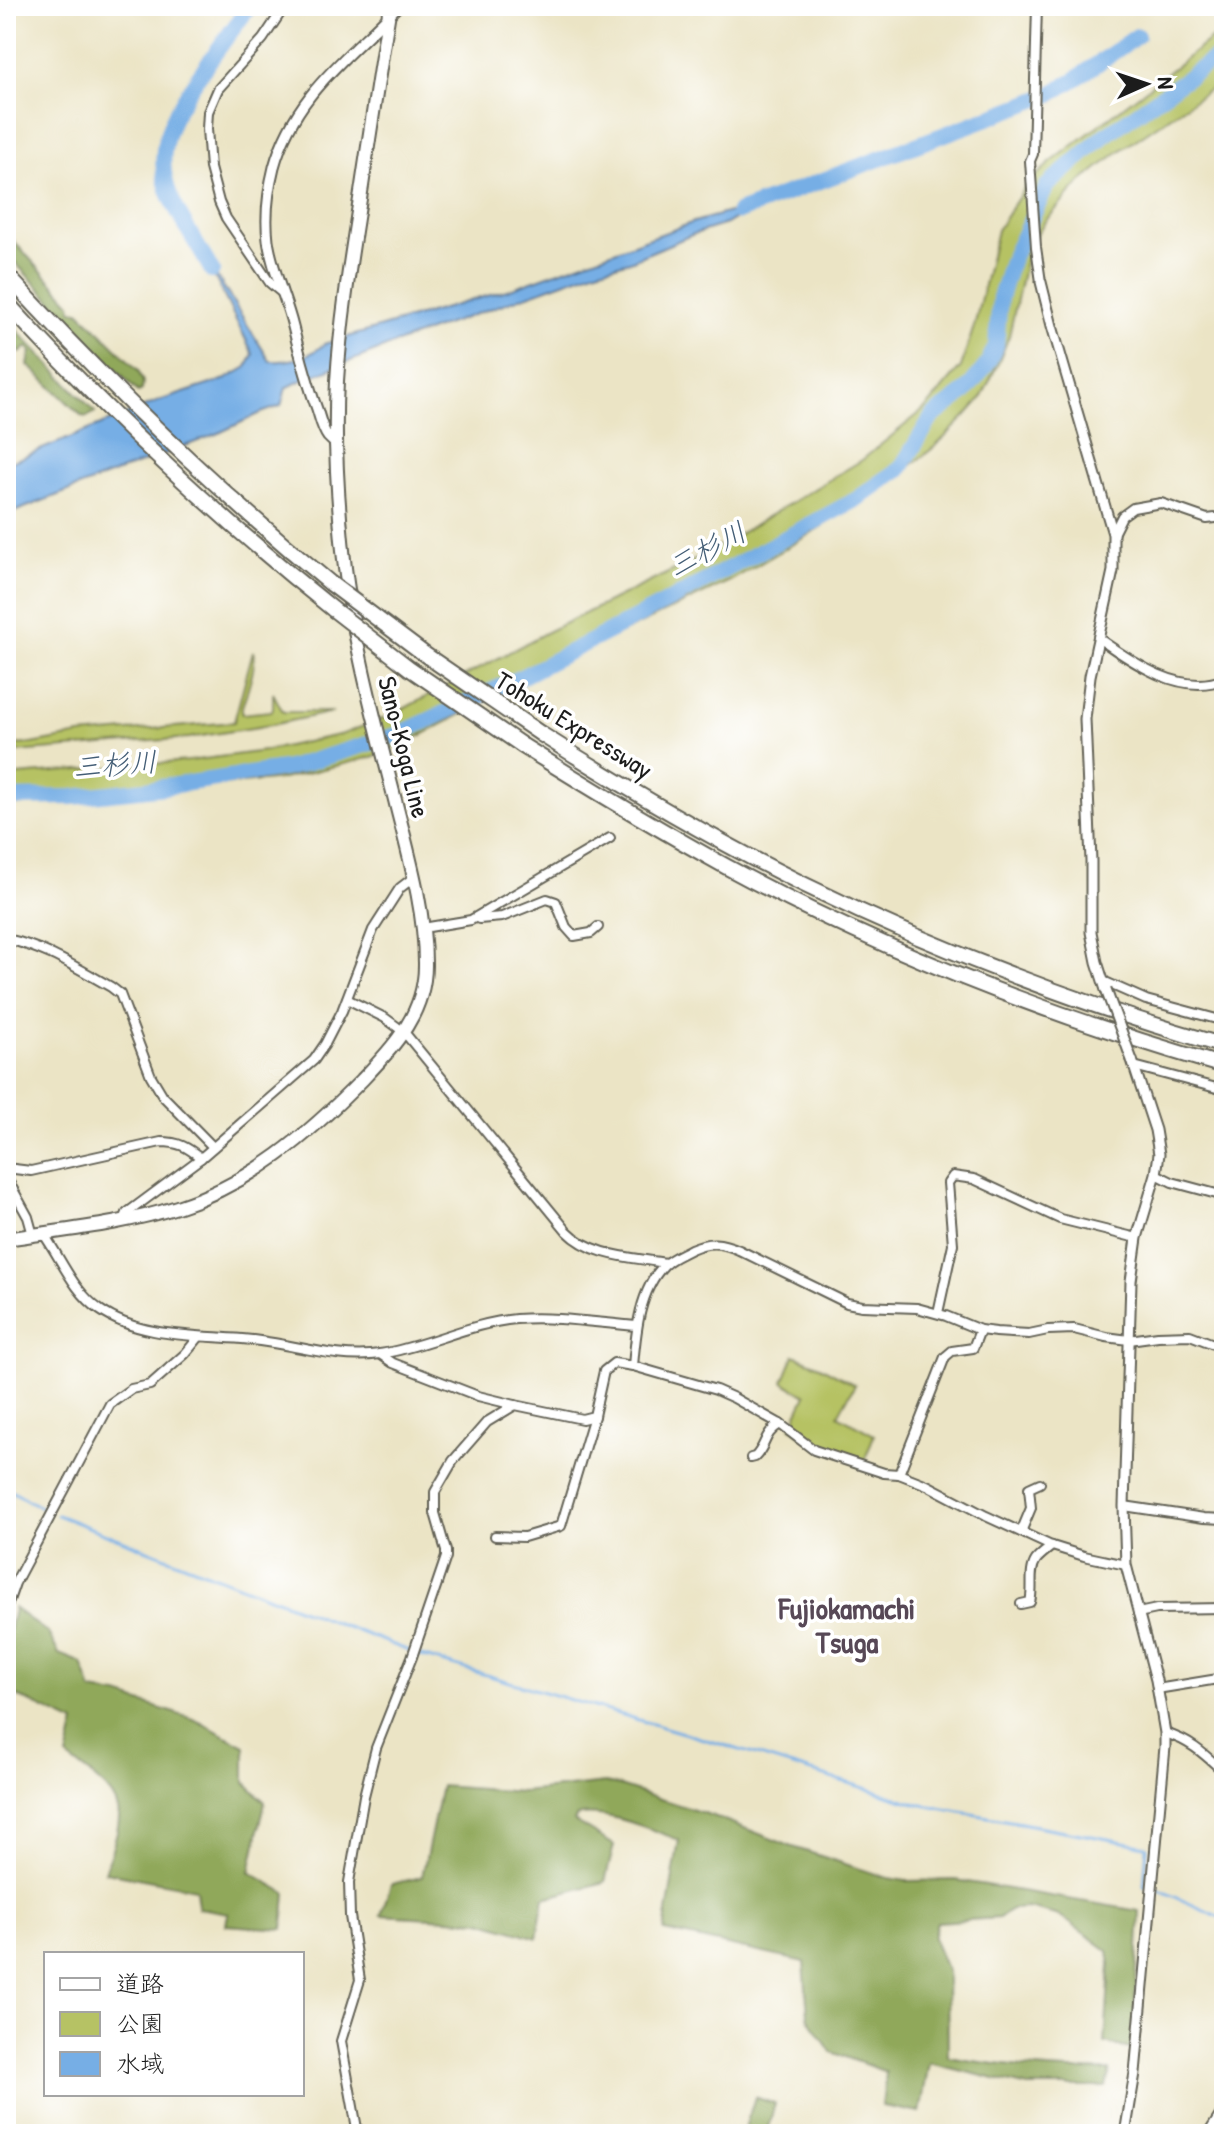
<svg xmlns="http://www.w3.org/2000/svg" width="1230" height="2140" font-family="'Patrick Hand','Klee One',sans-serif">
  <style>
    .green { fill: #b6c264; stroke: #696f40; stroke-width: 2 }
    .forest { fill: #90a85a; stroke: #56623b; stroke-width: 2 }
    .water { fill: #76aee5; stroke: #496580; stroke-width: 2 }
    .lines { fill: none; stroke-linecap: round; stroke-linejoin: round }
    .stream { stroke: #76aee5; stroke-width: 3 }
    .river { stroke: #76aee5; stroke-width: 16 }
    .minor-casing { stroke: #646257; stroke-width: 12 }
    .tertiary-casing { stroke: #646257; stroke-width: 13 }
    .primary-casing { stroke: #646257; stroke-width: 16 }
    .motorway-casing { stroke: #646257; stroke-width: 18 }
    .minor { stroke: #fff; stroke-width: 8 }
    .tertiary { stroke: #fff; stroke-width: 9 }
    .primary { stroke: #fff; stroke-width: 12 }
    .motorway { stroke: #fff; stroke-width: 14 }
    .tertiary-bridge-casing { stroke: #646257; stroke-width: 13; stroke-linecap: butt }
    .motorway-bridge-casing { stroke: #646257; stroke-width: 18; stroke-linecap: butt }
    .tertiary-bridge { stroke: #fff; stroke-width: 9 }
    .motorway-bridge { stroke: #fff; stroke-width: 14 }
    .labels { text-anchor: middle; stroke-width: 7; stroke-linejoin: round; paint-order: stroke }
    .street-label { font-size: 26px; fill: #1c1c1c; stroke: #fff }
    .water-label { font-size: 28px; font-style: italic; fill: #445e76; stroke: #fff }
    .quarter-label { font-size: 30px; font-weight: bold; fill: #574856; stroke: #fff }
  </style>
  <rect width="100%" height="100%" fill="#fff"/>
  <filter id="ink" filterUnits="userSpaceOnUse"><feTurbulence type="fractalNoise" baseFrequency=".0125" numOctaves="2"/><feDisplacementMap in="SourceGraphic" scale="16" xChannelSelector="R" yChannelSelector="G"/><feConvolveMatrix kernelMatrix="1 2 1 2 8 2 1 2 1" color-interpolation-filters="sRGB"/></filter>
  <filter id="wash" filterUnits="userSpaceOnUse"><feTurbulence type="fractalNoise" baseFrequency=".006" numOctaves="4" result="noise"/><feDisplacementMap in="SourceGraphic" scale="32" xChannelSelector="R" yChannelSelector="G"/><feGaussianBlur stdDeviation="1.8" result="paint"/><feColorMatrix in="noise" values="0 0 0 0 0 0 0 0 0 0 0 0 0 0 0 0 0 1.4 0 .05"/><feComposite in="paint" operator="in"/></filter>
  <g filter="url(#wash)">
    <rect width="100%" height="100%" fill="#ebe4c5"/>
    <g class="green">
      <path d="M1224,29V80L1121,150L1081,182L1047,219L1029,245L1009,336L999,361L981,399L966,416L937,445L881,489L800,540L730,581L568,658L418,737L372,757L282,779L6,806V776L189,761L264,751L343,734L392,715L547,632L701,557L862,460L927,407L961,367L975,323L997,230L1028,183L1050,163Z"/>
      <path d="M253,651C257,668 247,690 242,707V714L271,711L273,709V693L283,712H333L271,725L189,738L6,753V745L32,744L80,735L234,722Z"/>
      <path d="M794,1355L820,1366L855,1385L838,1415L874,1435L864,1462L818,1448L791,1427L806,1395L783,1382Z"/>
    </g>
    <g class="forest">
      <path d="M6,233L71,303L72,310L79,311L138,370L143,382L142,390L138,392L6,253Z"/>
      <path d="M6,319L95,412L87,417L82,416L28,365L31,351L27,347L20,353L6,340Z"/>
      <path d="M14,1608L48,1633L59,1654L82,1663L92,1691L118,1695L196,1720L245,1746V1782L265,1802L250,1872L286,1893L283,1929L226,1925L228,1913L198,1908L196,1889L105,1872C109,1858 119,1832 119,1817C119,1790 86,1772 67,1757L75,1723L6,1691V1646Z"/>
      <path d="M605,1783L620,1786L719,1818L790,1846L888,1878L906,1881L956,1880L1140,1911L1134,2020L1130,2049L1105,2043L1110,1964L1108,1951L1070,1923L1056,1915L1028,1908L1011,1909L999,1918L937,1922L933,1938L947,1971L948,2057C1002,2066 1055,2072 1110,2070L1106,2087H1028L929,2063L920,2113L882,2106L886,2072L831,2052L808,2017L804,1962L664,1931L679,1840C652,1830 605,1809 577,1816L574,1821L614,1845L605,1882L544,1898L537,1938L481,1921L381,1915L391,1884L422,1877L441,1786L522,1792Z"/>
      <path d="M755,2097L775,2104L766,2134H743Z"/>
    </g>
    <path class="water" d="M758,204L726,224L694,234L630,261L597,270L404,340L302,380L286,388L281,406L261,413L219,433L6,515V464L159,401L226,379L247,367L253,354L203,254L270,361C289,362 309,358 324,344L507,290L694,222Z"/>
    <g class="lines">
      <g class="stream">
        <path d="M6,1488L49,1512"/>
        <path d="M57,1515L409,1651"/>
        <path d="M418,1655L717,1743L917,1804L1146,1846L1147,1847L1144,1886L1162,1891L1224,1919"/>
      </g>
      <g class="river">
        <path d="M738,212L1049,95L1077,78L1137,36"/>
        <path d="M212,271C199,246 181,222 170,195C150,146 178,104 206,66C220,46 235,26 250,6"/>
        <path d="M6,798L73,797L156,788L289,768L397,735L519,678L674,598L857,499L901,468L932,417L965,392L986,366L996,346L1000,298L1011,261L1047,186L1104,136L1224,52"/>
      </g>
    </g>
  </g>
  <g filter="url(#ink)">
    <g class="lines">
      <g class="minor-casing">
        <g id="minor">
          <path d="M1037,6L1033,154L1030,161L1036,247L1041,282"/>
          <path d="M282,293L270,283L226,218L219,202L210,168L207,129L208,112L218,89L263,39L285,6"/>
          <path d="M1113,534L1122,516L1133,508L1161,503L1207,519L1224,517"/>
          <path d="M1098,638C1132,662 1181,697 1224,679"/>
          <path d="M479,919L502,917L547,899L556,902L566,927L574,936L591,933L598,927"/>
          <path d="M423,928L471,920L610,838"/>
          <path d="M6,939C45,947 77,968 111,987L120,994L151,1076L163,1096L213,1147"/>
          <path d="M1103,981L1146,1000L1224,1021"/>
          <path d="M347,999L385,1018L404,1032L567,1231C592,1257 632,1257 666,1263"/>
          <path d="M1134,1066L1224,1090"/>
          <path d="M6,1168L31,1171L161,1142C179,1142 187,1147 201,1158"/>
          <path d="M1156,1174L1172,1182L1224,1196"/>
          <path d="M6,1177L28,1217L33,1235"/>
          <path d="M124,1221L127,1213L201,1158L314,1060L325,1044L342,1011L373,930L400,888L413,878"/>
          <path d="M43,1233C62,1260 73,1291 100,1310C144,1341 210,1334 260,1341C299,1346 340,1360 380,1354C425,1347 470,1323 516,1319C556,1316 597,1323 637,1326"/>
          <path d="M938,1313L953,1244L948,1183L953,1176L974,1179L1060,1219L1137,1238"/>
          <path d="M633,1366C636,1332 639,1291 664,1265C671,1258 682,1254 691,1249C709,1241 721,1242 739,1250L847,1303L862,1306L917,1308L946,1316L980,1330L996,1332L1029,1334L1048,1330L1074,1329L1106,1337L1129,1340L1158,1336L1190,1335L1224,1348"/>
          <path d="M515,1405L582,1419L594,1416L604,1371L614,1363L633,1366L716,1390L734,1398L780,1424L814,1450L884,1473L899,1474L927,1485L986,1516L1049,1545L1084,1556L1126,1565"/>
          <path d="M751,1458L755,1457C767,1445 763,1434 780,1424"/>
          <path d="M899,1474L945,1357L952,1351L973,1348L980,1330"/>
          <path d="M1124,1506L1204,1518L1224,1519"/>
          <path d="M1021,1532L1031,1508L1029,1488L1040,1483"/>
          <path d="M495,1536L524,1537L561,1526L594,1416"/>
          <path d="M1021,1604L1030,1602C1034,1589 1028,1572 1036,1560C1040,1555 1047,1550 1052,1546"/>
          <path d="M6,1609L15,1583L110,1404L131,1389L150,1385L185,1354L199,1337"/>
          <path d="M1138,1613L1157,1609L1224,1608"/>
          <path d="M1157,1689L1224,1678"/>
          <path d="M1165,1733C1191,1741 1204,1754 1224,1772"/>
          <path d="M358,2134L341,2041L360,1980L350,1916L349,1882L364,1796L376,1748L412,1657L446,1557V1551L435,1513V1492L453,1461L487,1422L515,1405L478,1396L393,1363L380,1354"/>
          <path d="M1208,2134L1224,2109"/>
        </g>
      </g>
      <g class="tertiary-casing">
        <g id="tertiary">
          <path d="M1041,282L1052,326L1113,534V571L1090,676L1085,719L1091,861V932L1097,962L1106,990"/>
          <path d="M337,445C335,444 329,438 328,437C322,429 320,418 317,409C307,382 300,355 293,327C286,298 272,270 268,240C265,215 268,191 274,167C294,94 348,58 398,6"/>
          <path d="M1125,2134L1135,2073L1165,1747V1733L1156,1680L1126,1565L1124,1506L1131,1281L1137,1238L1156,1174L1159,1154L1155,1130L1132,1060"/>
        </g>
      </g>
      <g class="primary-casing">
        <path id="primary" d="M6,1239C63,1230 122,1225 177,1207C251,1184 309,1134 362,1080C394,1046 426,1013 425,963C425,909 408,853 395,800C373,714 350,629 342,540C337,488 334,434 337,381C341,315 352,251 362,186C371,126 380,66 390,6"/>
      </g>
      <g class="motorway-casing">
        <g id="motorway">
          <path d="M6,274C107,384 214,488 330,583"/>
          <path d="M6,302C107,413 217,517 334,610"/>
          <path d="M541,734C627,789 714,840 805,885C939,951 1080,1004 1224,1046"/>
          <path d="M523,746C590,788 658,829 727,867C884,952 1053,1017 1224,1066"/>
        </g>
      </g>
      <use href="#minor" class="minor"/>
      <use href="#tertiary" class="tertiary"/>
      <use href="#primary" class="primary"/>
      <use href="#motorway" class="motorway"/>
      <g class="tertiary-bridge-casing">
        <path id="tertiary-bridge" d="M1106,990L1132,1060"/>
      </g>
      <g class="motorway-bridge-casing">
        <g id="motorway-bridge">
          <path d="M330,583L427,656L541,734"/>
          <path d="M334,610L409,668L523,746"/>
        </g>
      </g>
      <use href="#tertiary-bridge" class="tertiary-bridge"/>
      <use href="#motorway-bridge" class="motorway-bridge"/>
    </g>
  </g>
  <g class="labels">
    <g class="street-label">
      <text transform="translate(574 725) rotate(32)" y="9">Tohoku Expressway</text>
      <text transform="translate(404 747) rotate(76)" y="9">Sano-Koga Line</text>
    </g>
    <g class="water-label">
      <text transform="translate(707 549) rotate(-28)" y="10">三杉川</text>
      <text transform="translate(115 764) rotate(-4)" y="10">三杉川</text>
    </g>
    <g class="quarter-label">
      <text x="847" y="1619">Fujiokamachi<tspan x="847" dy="34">Tsuga</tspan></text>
    </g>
  </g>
  <rect width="1230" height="2140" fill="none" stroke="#fff" stroke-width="32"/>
  <rect x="44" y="1952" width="260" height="144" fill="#ffffff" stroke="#a4a4a4" stroke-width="2"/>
  <rect x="60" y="1978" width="40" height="12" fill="#ffffff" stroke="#a4a4a4" stroke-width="2"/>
  <text x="116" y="1992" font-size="24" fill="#1c1c1c">道路</text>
  <rect x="60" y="2012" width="40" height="24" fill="#b6c264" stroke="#a4a4a4" stroke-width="2"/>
  <text x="116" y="2032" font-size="24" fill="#1c1c1c">公園</text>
  <rect x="60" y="2052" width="40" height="24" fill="#76aee5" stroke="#a4a4a4" stroke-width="2"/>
  <text x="116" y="2072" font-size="24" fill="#1c1c1c">水域</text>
  <g transform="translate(1146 84) rotate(87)" stroke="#ffffff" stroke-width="6" paint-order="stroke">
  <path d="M0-6L14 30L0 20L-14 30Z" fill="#1c1c1c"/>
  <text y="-12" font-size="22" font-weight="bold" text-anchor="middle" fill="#1c1c1c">N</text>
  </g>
</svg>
